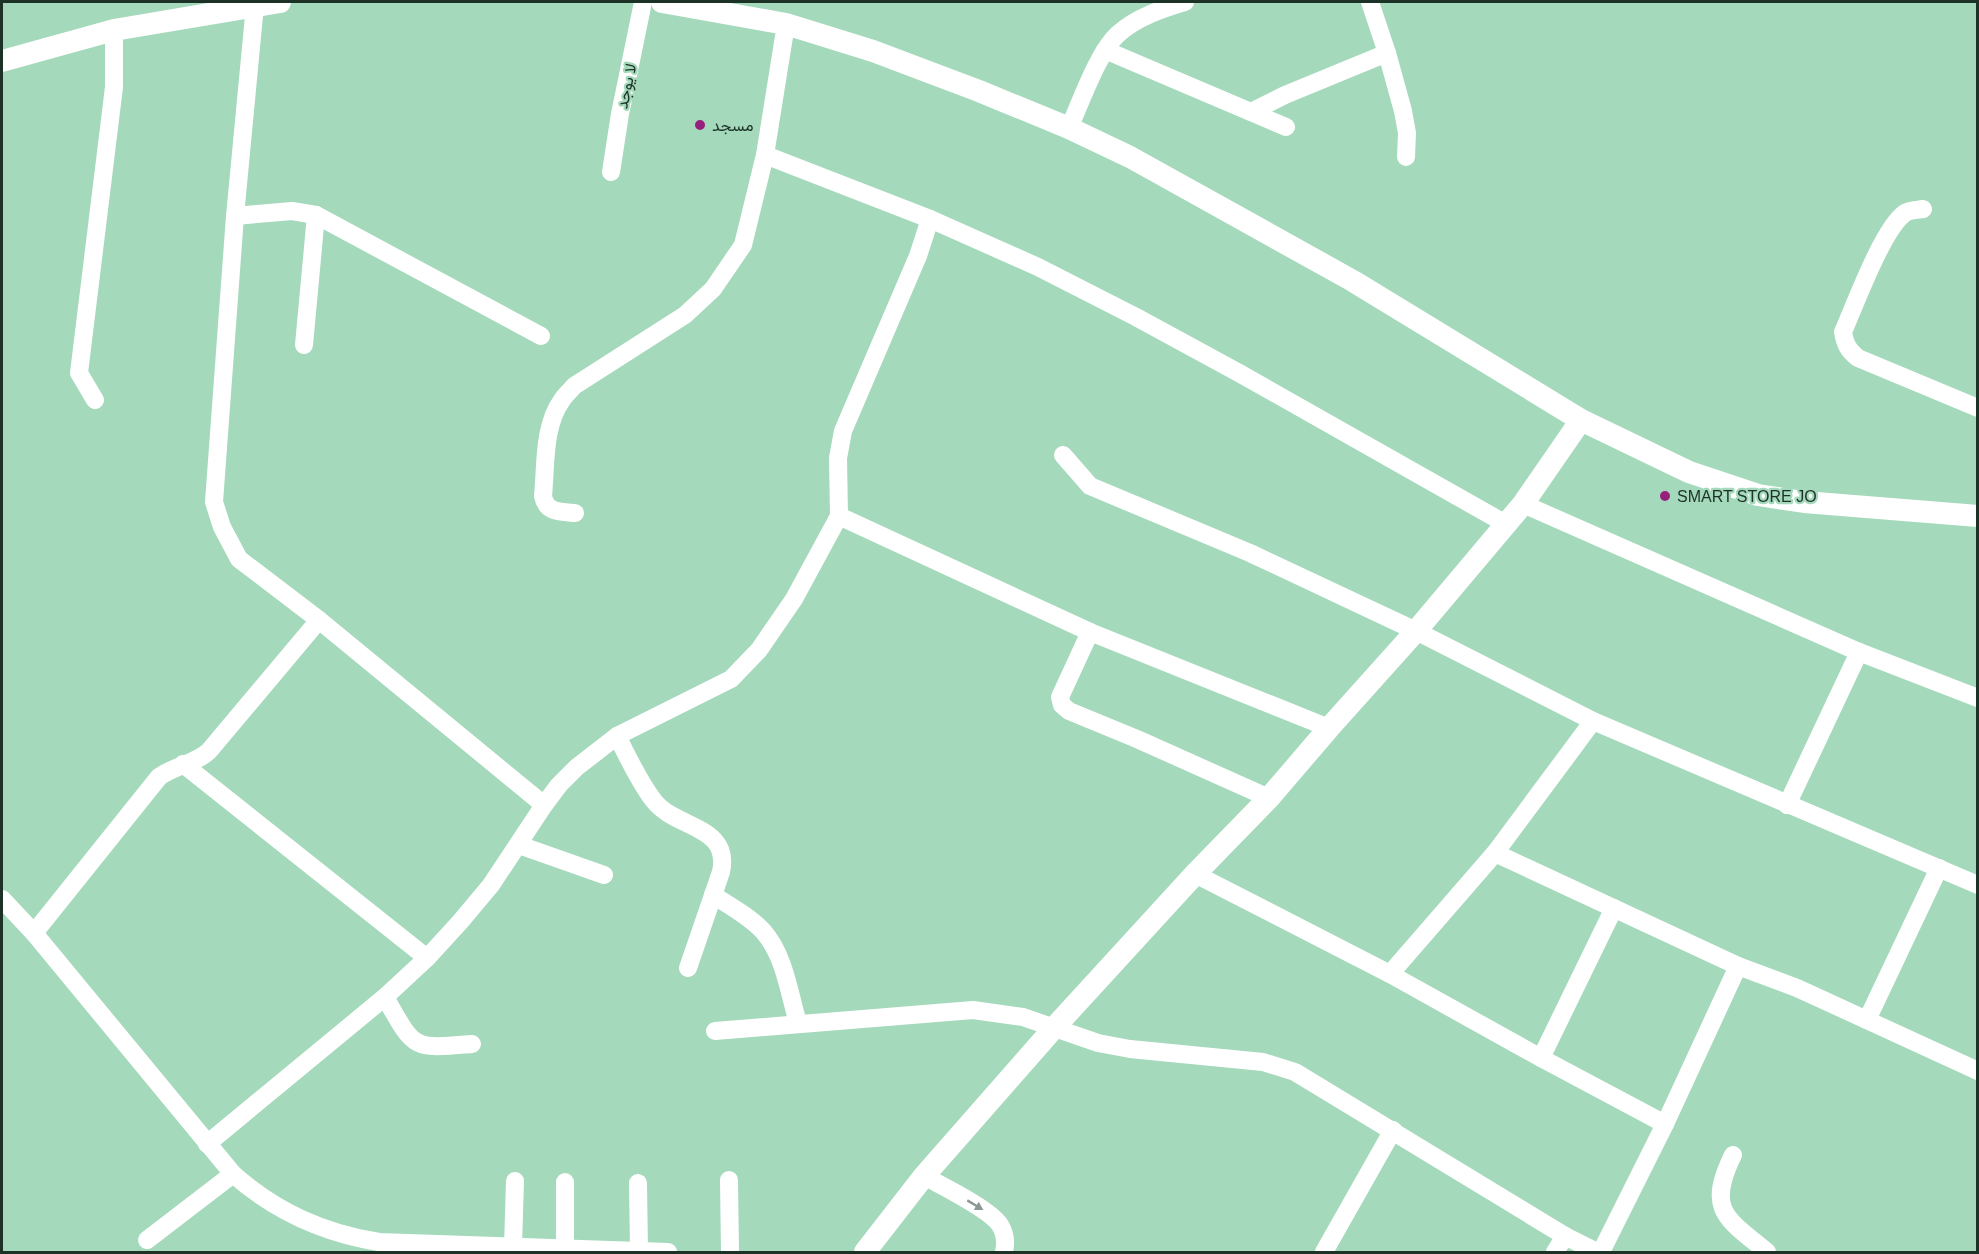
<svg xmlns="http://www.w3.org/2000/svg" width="1979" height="1254" font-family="Helvetica,Vazirmatn,sans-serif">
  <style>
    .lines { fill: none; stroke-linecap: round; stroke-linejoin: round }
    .minor { stroke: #fff; stroke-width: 18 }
    .tertiary { stroke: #fff; stroke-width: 22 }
    .oneway { fill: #8e9893 }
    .poi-dot { fill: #97207c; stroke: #a4d9bb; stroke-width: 2 }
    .labels { text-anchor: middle; stroke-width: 4.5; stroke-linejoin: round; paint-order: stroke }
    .street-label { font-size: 16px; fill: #1d3227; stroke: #a4d9bb }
    .poi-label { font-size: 16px; fill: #1d3227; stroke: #a4d9bb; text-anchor: start }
  </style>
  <rect width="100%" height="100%" fill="#a4d9bb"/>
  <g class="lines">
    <g class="minor">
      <path d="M1370,2L1387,53L1403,111L1407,133L1406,157"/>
      <path d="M255,5L235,216L214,502L222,527L239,559L319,620L544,805"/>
      <path d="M1105,50L1286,127"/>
      <path d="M1251,112L1285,95L1387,53"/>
      <path d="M1069,128C1081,102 1098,52 1118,34C1137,17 1162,9 1185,2"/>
      <path d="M765,155L930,219L1038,267L1136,317L1239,373L1506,524"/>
      <path d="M611,172L620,114L643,2"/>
      <path d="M1923,209C1917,210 1910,210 1905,213C1883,228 1855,305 1843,332C1845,344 1848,350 1858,358L1978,408"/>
      <path d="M235,216L292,211L316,215L541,336"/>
      <path d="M304,345L316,215"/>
      <path d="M95,400L79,373L114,87V30"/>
      <path d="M1063,455L1090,486L1250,553L1416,631L1593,721L1978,885"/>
      <path d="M1523,504L1859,652L1978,698"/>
      <path d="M575,513C561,512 546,513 543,496C546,466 543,426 562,400C565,395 570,391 574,386L685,315L713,289L743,245L765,155L786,24"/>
      <path d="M839,516L1090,632L1329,728"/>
      <path d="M1090,632L1060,697L1062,705L1069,711L1137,739L1269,798"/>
      <path d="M617,736C628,757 639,782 654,801C676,829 731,825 721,872L688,968"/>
      <path d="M183,764L427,958"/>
      <path d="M1787,805L1859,652"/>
      <path d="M519,845L604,875"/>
      <path d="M1495,853L1738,966L1797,988L1978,1071"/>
      <path d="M1195,874L1390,974L1541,1058L1665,1124"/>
      <path d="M713,895C730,906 749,916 763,931C785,956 789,993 798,1023"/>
      <path d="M2,899L34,933L233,1174C276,1212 323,1233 379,1242L668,1252"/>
      <path d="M34,933L159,777C175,765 195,764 209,751L319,620"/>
      <path d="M1390,974L1495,853L1593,721"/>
      <path d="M385,997C415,1050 412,1049 472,1044"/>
      <path d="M1867,1020L1939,868"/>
      <path d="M715,1031L973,1010L1023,1017L1098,1043L1130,1049L1263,1062L1295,1072L1565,1236L1597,1252"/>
      <path d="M1541,1058L1614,908"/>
      <path d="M207,1144L385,997L427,958L460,922L491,885L544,805L559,785L577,767L617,736L731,679L759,650L794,599L839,516L838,458L843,431L918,256L930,219"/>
      <path d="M1733,1155C1706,1210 1726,1218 1767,1252"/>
      <path d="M924,1176C942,1186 990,1209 1000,1225C1005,1233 1006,1243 1004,1252"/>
      <path d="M729,1180L730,1252"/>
      <path d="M638,1183L639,1251"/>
      <path d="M147,1240L233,1174"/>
      <path d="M513,1247L515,1181"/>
      <path d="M565,1249V1182"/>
      <path d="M1324,1252L1393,1130"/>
      <path d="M1555,1252L1565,1236"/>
      <path d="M1601,1252L1665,1124L1738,966"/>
    </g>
    <g class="tertiary">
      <path d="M662,2L786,24L873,51L979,91L1069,128L1130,157L1353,281L1581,420L1689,472L1758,495L1804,502L1978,516"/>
      <path d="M2,61L114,30L280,2"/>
      <path d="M865,1252L924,1176L1053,1029L1195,874L1269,798L1329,728L1416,631L1523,504L1581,420"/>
    </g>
  </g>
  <defs><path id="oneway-solid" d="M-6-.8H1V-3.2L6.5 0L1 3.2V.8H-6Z" transform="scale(1.5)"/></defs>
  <use class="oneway" href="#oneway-solid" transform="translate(975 1205) rotate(31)"/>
  <g class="poi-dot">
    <circle cx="700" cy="125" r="6"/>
    <circle cx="1665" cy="496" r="6"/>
  </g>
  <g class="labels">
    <g class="street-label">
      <text transform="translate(626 86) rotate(-78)" y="6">لا يوجد</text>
    </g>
    <g class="poi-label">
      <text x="712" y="131">مسجد</text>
      <text x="1677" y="502">SMART STORE JO</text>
    </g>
  </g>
  <rect width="1979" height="1254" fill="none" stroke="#1d3227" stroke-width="6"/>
</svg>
